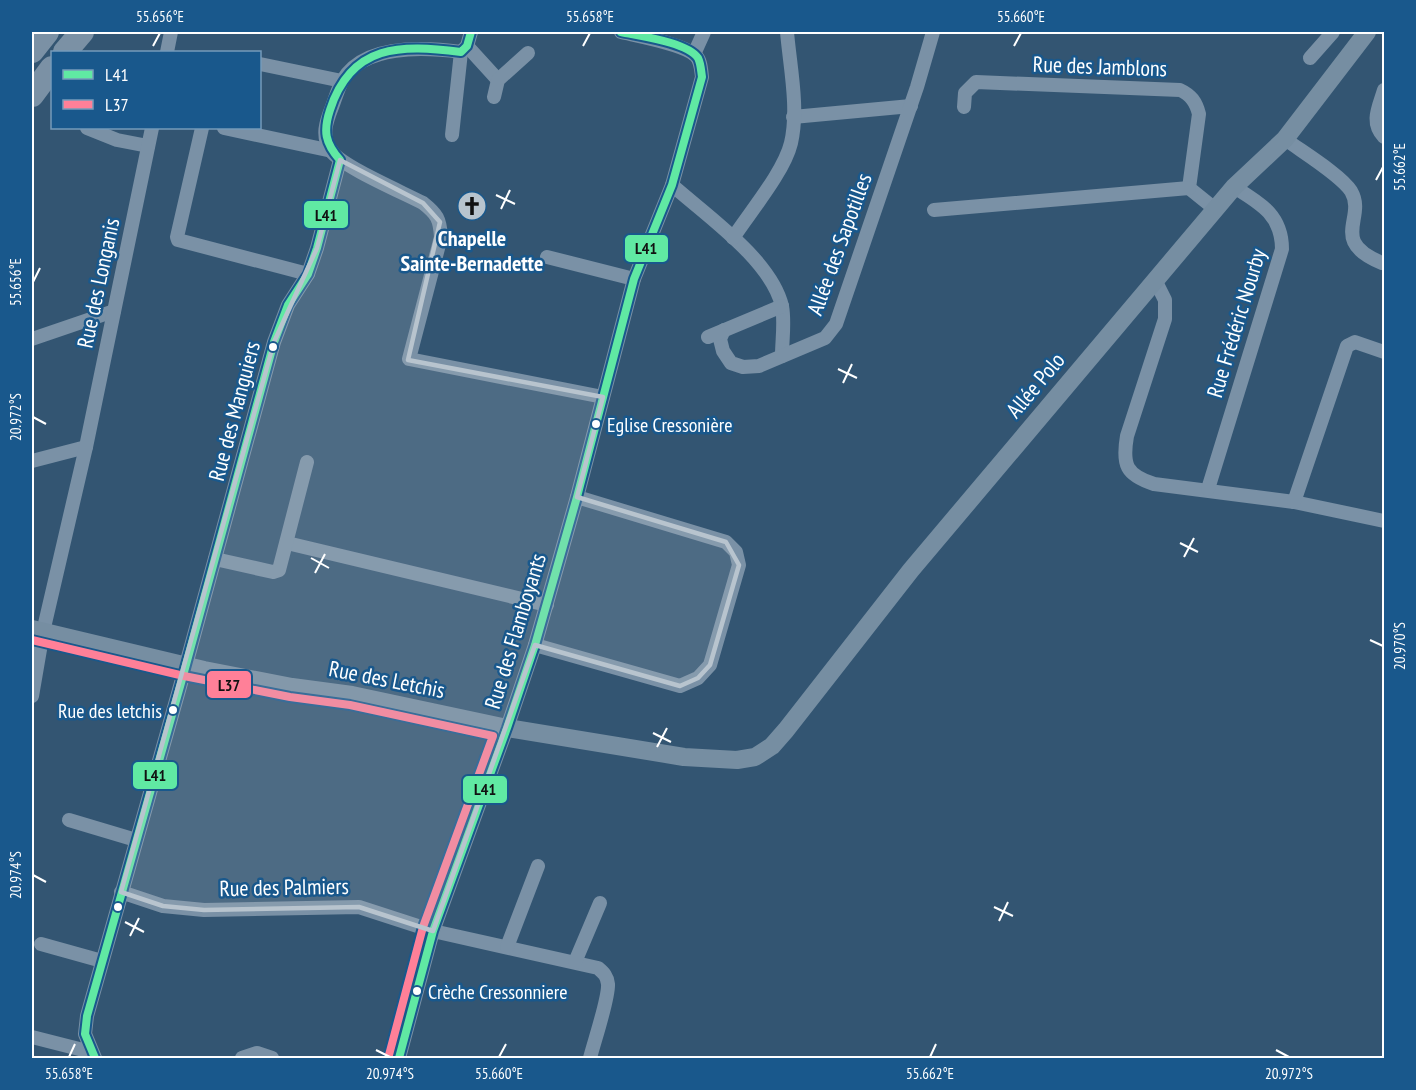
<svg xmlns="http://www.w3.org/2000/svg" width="1416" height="1090" font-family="'PT Sans Narrow',sans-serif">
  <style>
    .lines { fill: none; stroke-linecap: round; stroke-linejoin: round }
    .street { stroke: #7a91a6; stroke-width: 14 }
    .secondary { stroke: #768ea2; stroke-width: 18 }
    .highway { stroke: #7b91a5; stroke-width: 24 }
    .bus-1-casing { stroke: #19588c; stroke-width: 12 }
    .bus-2-casing { stroke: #19588c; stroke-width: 12 }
    .bus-1 { stroke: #60e9a3; stroke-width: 8 }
    .bus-2 { stroke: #ff8098; stroke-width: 8 }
    .marked { fill: #b8c4ce; fill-opacity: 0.2; stroke: #b8c4ce; stroke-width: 4.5; stroke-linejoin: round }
    .ticks { fill: none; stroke: #fff; stroke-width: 2 }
    .bus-dot { fill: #fff; stroke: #19588c; stroke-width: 2 }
    .labels { text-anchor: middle; stroke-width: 5; stroke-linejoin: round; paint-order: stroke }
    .bus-label { font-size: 20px; fill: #fff; stroke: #19588c; text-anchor: start }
    .street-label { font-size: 22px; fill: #fff; stroke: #19588c }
    .poi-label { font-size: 22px; font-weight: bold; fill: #fff; stroke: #19588c }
    .line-badge { stroke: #19588c; stroke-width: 2 }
    .pale-badge-label { font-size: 16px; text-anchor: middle; font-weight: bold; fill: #111 }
    .neatline { fill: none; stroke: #fff; stroke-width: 2 }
    .ticks-label { font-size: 15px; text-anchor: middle; fill: #fff }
  </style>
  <rect width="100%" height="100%" fill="#335572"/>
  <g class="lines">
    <g class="street">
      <path d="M467,46L498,80"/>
      <path d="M167,52L171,32"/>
      <path d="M461,52C424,47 363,44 342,81C338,89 335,99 332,107C326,122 321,136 331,151C343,167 402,192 423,203C437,214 440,219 441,237L409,359L603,397"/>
      <path d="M461,52L467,46L471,32"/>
      <path d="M694,54L704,32"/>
      <path d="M1310,58L1333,32"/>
      <path d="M260,64L342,81"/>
      <path d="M1384,90C1379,107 1370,122 1384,137"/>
      <path d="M494,97L498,80L528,53"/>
      <path d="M964,107L965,93L976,82L1180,90C1191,95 1196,102 1199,114L1189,188L1215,209"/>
      <path d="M793,117L911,106"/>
      <path d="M87,128L117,140L148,146"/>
      <path d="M202,128L177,237L178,240L308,274"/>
      <path d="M224,128L332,151"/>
      <path d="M452,135L461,52"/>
      <path d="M1285,139C1301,151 1341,175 1351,191C1367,218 1328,241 1382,263"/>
      <path d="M672,185C707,216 771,260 782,306C785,322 782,340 782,356"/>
      <path d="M934,210L1189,188"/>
      <path d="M733,238C750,212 784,172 791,143C799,108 790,67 787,32"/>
      <path d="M547,257L634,279"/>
      <path d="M1155,280L1165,300V319L1127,436C1122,465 1126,475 1154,484L1294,502L1384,521"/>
      <path d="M724,330L720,339L723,351L731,363L743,367L759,366L825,338L836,324L917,87L933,32"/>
      <path d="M708,337L782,306"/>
      <path d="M32,339L114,311"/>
      <path d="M32,461L86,447"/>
      <path d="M1208,489L1282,249C1282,215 1260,203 1234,187"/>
      <path d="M1294,502L1347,346L1355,342L1384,352"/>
      <path d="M287,543L547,605"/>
      <path d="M215,559L273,572L279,570L307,462"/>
      <path d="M535,645L680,686L698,678L710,665L739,565L736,552L726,542L577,497"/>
      <path d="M32,696L43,632L86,447L152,128"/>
      <path d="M69,820L136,840"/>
      <path d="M121,892L163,906L204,910L359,907L433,931L598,968C604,973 607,976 608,984C609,998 594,1042 590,1058"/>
      <path d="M41,944L102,961"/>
      <path d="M507,947L538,866"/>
      <path d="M575,962L600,903"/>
      <path d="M32,1037L91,1052"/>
      <path d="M95,1058L85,1034L87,1016L181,683L274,342L288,305L308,274L317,248L340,160"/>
      <path d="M242,1058L257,1053L272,1058"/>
      <path d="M399,1058L433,931L507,728L535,645L577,497L634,279L672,185L702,77C701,69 701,60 695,55C683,44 638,36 621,32"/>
    </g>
    <path class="secondary" d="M32,629L204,670L292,687L352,695L507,728L684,757L737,760L755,757L772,746L786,730L911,570L1234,187L1285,139L1367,32"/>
    <g class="highway">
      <path d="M32,51L47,32"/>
      <path d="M65,52L82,32"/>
      <path d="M32,95L52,68"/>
    </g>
    <g class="bus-1-casing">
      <g id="bus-1">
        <path d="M95,1058L85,1034L87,1016L181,683L274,342L288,305L308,274L317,248L340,160C325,143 323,131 330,110C351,44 401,44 461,52L467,46L471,32"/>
        <path d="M399,1058L433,931L507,728L535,645L577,497L634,279L672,185L702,77C701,71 701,64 698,58C687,42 639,36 621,32"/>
      </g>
    </g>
    <g class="bus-2-casing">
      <path id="bus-2" d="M32,640L184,676L290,697L350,705L493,736L423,927L389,1055"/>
    </g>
    <use href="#bus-1" class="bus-1"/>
    <use href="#bus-2" class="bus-2"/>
  </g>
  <path class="marked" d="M340,160L423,203L440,222L408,360L603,397L577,497L726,542L739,565L710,665L698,678L680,686L535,645L433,931L359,907L204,910L163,906L121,892L274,342L317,248Z"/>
  <path class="ticks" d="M153,46L160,33M583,46L590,33M1014,46L1021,33M1376,180L1383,167M496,195L515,204M501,209L510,190M33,282L40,268M838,369L857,378M843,383L852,364M33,417L46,424M1180,543L1198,552M1184,557L1194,538M311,558L329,568M315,573L325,554M1370,640L1383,646M653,733L671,742M657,747L667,728M33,875L46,882M994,907L1013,916M999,921L1008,902M125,922L144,932M130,936L139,918M376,1050L390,1057M1276,1050L1289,1057M69,1057L75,1044M499,1057L506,1044M930,1057L936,1044"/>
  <defs>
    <g id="church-disc" transform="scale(1.5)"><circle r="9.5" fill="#b8c4ce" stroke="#19588c"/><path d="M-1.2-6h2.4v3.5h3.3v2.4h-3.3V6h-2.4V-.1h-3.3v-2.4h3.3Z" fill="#111"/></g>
  </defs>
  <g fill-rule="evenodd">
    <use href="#church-disc" x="472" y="206"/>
  </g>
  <g class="bus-dot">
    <circle cx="273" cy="347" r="5"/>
    <circle cx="596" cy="424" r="5"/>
    <circle cx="173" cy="710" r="5"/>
    <circle cx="118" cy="907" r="5"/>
    <circle cx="417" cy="991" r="5"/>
  </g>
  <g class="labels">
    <g class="bus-label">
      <text x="607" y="432">Eglise Cressonière</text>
      <text x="162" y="718" text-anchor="end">Rue des letchis</text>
      <text x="428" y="999">Crèche Cressonniere</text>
    </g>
    <g class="street-label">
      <text transform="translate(1100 66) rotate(2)" y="8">Rue des Jamblons</text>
      <text transform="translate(839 244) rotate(-70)" y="8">Allée des Sapotilles</text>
      <text transform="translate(98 283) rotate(-78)" y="8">Rue des Longanis</text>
      <text transform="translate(1236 323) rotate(-73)" y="8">Rue Frédéric Nourby</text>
      <text transform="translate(1035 385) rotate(-50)" y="8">Allée Polo</text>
      <text transform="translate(234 411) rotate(-75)" y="8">Rue des Manguiers</text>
      <text transform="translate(515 631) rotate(-73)" y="8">Rue des Flamboyants</text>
      <text transform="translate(387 679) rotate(11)" y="8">Rue des Letchis</text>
      <text transform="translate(284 887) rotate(-1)" y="8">Rue des Palmiers</text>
    </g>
    <g class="poi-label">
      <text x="472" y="246">Chapelle<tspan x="472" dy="25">Sainte-Bernadette</tspan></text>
    </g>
  </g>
  <g class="line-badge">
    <rect x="303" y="200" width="46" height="29" rx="6" fill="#60e9a3"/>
    <rect x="624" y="234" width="45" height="29" rx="6" fill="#60e9a3"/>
    <rect x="206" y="670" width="46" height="29" rx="6" fill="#ff8098"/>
    <rect x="132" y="761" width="46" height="29" rx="6" fill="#60e9a3"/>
    <rect x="462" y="775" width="46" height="29" rx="6" fill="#60e9a3"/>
  </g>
  <g class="pale-badge-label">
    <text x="326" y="221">L41</text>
    <text x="646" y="254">L41</text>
    <text x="229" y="691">L37</text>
    <text x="155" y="781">L41</text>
    <text x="485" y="795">L41</text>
  </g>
  <rect width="1416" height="1090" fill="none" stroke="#19588c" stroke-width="66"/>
  <rect x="51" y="51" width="210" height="78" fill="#19588c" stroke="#759bba" stroke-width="1.5"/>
  <rect x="63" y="70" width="30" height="9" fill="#60e9a3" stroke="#759bba" stroke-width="1.5"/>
  <text x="105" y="81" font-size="18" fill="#ffffff">L41</text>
  <rect x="63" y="100" width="30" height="9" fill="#ff8098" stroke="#759bba" stroke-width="1.5"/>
  <text x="105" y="111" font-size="18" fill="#ffffff">L37</text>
  <rect x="33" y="33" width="1350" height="1024" class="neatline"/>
  <g class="ticks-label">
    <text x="160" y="22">55.656°E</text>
    <text x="590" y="22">55.658°E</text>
    <text x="1021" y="22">55.660°E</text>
    <text transform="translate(1400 167) rotate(-90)" y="5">55.662°E</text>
    <text transform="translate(16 282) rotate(-90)" y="5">55.656°E</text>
    <text transform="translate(16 417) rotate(-90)" y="5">20.972°S</text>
    <text transform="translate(1400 646) rotate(-90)" y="5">20.970°S</text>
    <text transform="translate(16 875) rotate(-90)" y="5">20.974°S</text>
    <text x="69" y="1079">55.658°E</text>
    <text x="390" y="1079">20.974°S</text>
    <text x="499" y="1079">55.660°E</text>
    <text x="930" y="1079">55.662°E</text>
    <text x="1289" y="1079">20.972°S</text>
  </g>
</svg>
